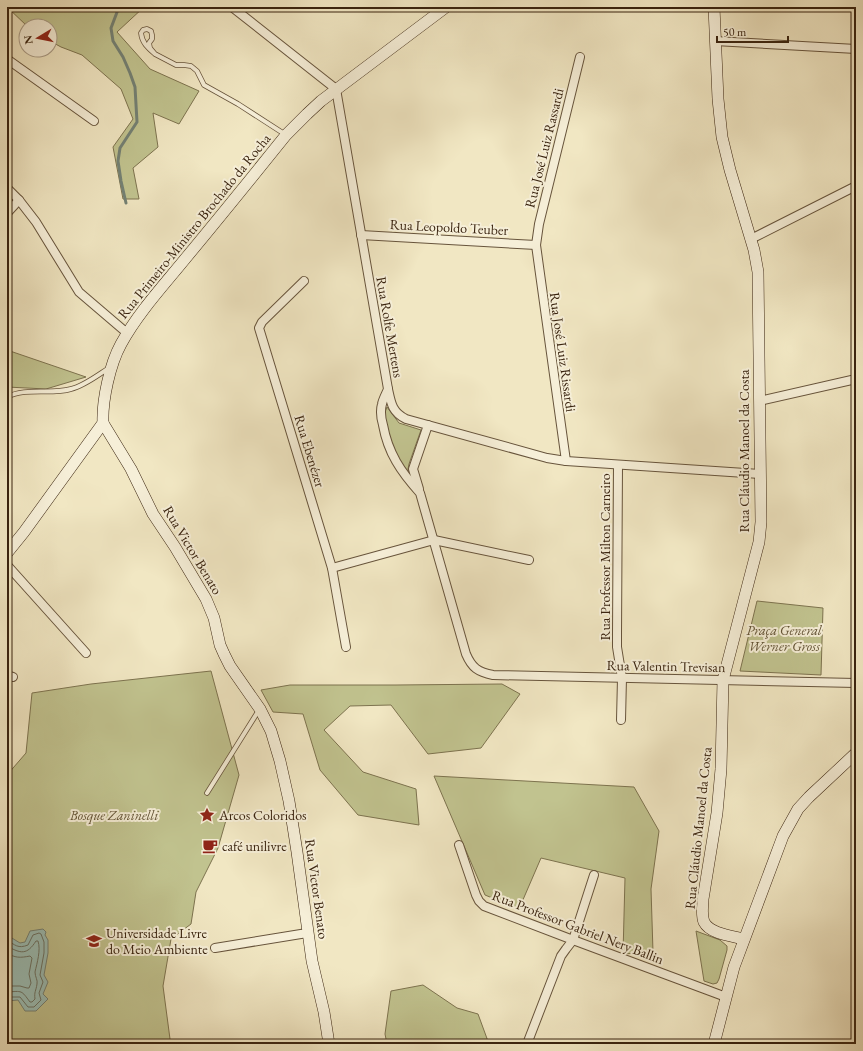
<svg xmlns="http://www.w3.org/2000/svg" width="863" height="1051" font-family="'EB Garamond',serif">
  <style>
    .green { fill: #c1c38f; stroke: #7d734f }
    .water { fill: #9bbfb7; stroke: #748174 }
    .lines { fill: none; stroke-linecap: round; stroke-linejoin: round }
    .shore { stroke: #6a7163; stroke-width: 1 }
    .stream { stroke: #748174; stroke-width: 3 }
    .lane-casing { stroke: #67543c; stroke-width: 5.5 }
    .street-casing { stroke: #67543c; stroke-width: 10 }
    .secondary-casing { stroke: #39230f; stroke-width: 12 }
    .lane { stroke: #f6efd8; stroke-width: 4 }
    .street { stroke: #f6efd8; stroke-width: 8 }
    .secondary { stroke: #f6efd8; stroke-width: 11 }
    .labels { text-anchor: middle; stroke-width: 4; stroke-linejoin: round; paint-order: stroke }
    .street-label { font-size: 14px; fill: #39230f; stroke: #f6efd8 }
    .park-label { font-size: 14px; font-style: italic; fill: #625335; stroke: #f6efd8 }
    .poi-label { font-size: 14px; fill: #39230f; stroke: #f6efd8; text-anchor: start }
  </style>
  <rect width="100%" height="100%" fill="#f1e7c3"/>
  <filter id="stains"><feTurbulence type="fractalNoise" baseFrequency=".005" numOctaves="4"/><feColorMatrix values="0 0 0 0 .2 0 0 0 0 .09 0 0 0 0 .02 0 0 0 .5 -.17"/></filter>
  <radialGradient id="worn" r=".72"><stop offset=".6" stop-color="#630" stop-opacity="0"/><stop offset="1" stop-color="#630" stop-opacity=".3"/></radialGradient>
  <g class="green">
    <path d="M7,7H144L117,32L150,69L199,91L179,124L153,113L158,147L133,168L139,199H123L113,147L133,119L121,89L82,55L61,47L50,41V26H27Z"/>
    <path d="M7,350L86,377L46,389L7,387Z"/>
    <path d="M387,407L399,423L421,430L409,464L408,469L409,477C399,462 378,424 387,407Z"/>
    <path d="M757,601L823,608L821,675L740,671Z"/>
    <path d="M211,671L239,775L218,848L196,892L191,924L171,939L163,986L170,1039L169,1044H7V775L26,753L32,693L91,684Z"/>
    <path d="M502,684L520,694L481,748L428,754L391,705L350,706L324,730L363,772L416,789L419,825L358,815L320,770L303,714L273,712L261,690L290,685H396Z"/>
    <path d="M434,776L634,787L659,831L651,889L653,952L623,954L625,878L541,858L519,909L485,895Z"/>
    <path d="M696,931L720,940L727,946V950L719,979L717,983L713,984L704,981Z"/>
    <path d="M423,985L457,1008L478,1014L489,1044H387L385,1034L391,991Z"/>
  </g>
  <path class="water" d="M43,929L46,932L45,935L48,940V953L44,975L48,982L43,994L48,999L36,1011H25L18,1000L7,1001V935L20,943L25,942L30,931Z"/>
  <g class="lines">
    <g class="shore">
      <path d="M7,940C15,945 18,949 28,945L33,935L39,933L41,934L44,942V953L40,975L43,982L39,993L41,1000L34,1007H28L20,997H7"/>
      <path d="M7,946C21,954 27,955 36,941H38C41,950 37,963 35,972C35,977 38,980 37,984C36,991 34,992 35,999L32,1002H30C21,990 23,991 7,992"/>
      <path d="M7,953C15,958 20,958 30,956L32,958L29,974L31,983L29,988H27L20,986H7"/>
    </g>
    <path class="stream" d="M119,7L111,28L113,41L123,57L130,73L135,87L137,122L120,148L118,161L121,181L126,203"/>
    <g class="lane-casing">
      <g id="lane">
        <path d="M155,54C148,48 142,43 141,33L143,30L147,29L151,31L152,35V39L149,43L150,48L155,54L176,65H184L191,66L197,71L204,85L238,104L286,135"/>
        <path d="M7,397C26,387 51,395 71,389C84,386 98,375 109,368"/>
        <path d="M207,793L259,710"/>
      </g>
    </g>
    <g class="street-casing">
      <g id="street">
        <path d="M232,7L336,89L388,389C386,394 383,399 382,404C380,411 381,418 383,425C388,453 401,472 420,493L466,654C472,668 478,672 493,675L856,683"/>
        <path d="M715,41L856,49"/>
        <path d="M7,59L94,121"/>
        <path d="M7,188L19,200L36,222L79,292L127,333"/>
        <path d="M7,213L19,200"/>
        <path d="M361,235L536,245"/>
        <path d="M751,239L856,186"/>
        <path d="M304,281L262,322L259,328L332,568L346,647"/>
        <path d="M388,389C391,403 392,412 406,419L547,458L566,461L760,474"/>
        <path d="M759,401L856,379"/>
        <path d="M566,461L536,245L539,224L580,57"/>
        <path d="M618,465L617,634V647L622,678L621,720"/>
        <path d="M419,489L413,469L428,425"/>
        <path d="M7,565L86,653"/>
        <path d="M332,568L434,540L529,560"/>
        <path d="M7,675L13,677"/>
        <path d="M459,845L476,895L479,901L484,906L573,940L726,997"/>
        <path d="M215,948L307,933"/>
        <path d="M527,1044L561,956L566,949L573,940L594,875"/>
      </g>
    </g>
    <g class="secondary-casing">
      <g id="secondary">
        <path d="M714,7L718,99L722,137L730,170L754,250L758,272L761,522L759,542L723,680L721,769L717,813L703,899C703,906 701,915 704,922C710,934 732,936 744,939"/>
        <path d="M103,423L131,469L153,514L175,547L206,599L214,618L220,645L224,654L230,666L260,709L271,731L280,761L289,801L297,852L312,961L324,1012L329,1044"/>
        <path d="M7,553L24,532L103,423C102,400 110,364 121,344C138,313 163,286 185,259C219,218 253,176 286,135L307,114L321,101L446,7"/>
        <path d="M714,1044L734,967L783,836L798,809L809,797L856,753"/>
      </g>
    </g>
    <use href="#lane" class="lane"/>
    <use href="#street" class="street"/>
    <use href="#secondary" class="secondary"/>
  </g>
  <defs>
    <g id="sight-bare" transform="scale(1.2)"><path d="M0-6L1.8-2.2L6-1.7L2.9 1.2L3.7 5.4L0 3.3L-3.7 5.4L-2.9 1.2L-6-1.7L-1.8-2.2Z" fill="#8f2418" stroke="#f6efd8" stroke-width="2.5" paint-order="stroke"/></g>
    <g id="cafe-bare" transform="scale(1.2)"><path d="M-5.5-4.5H6V0H3Q3 3.5 0 3.5H-2.5Q-5.5 3.5-5.5 0ZM3-3.2v2h1.7v-2ZM-6 4.5H4V6H-6Z" fill="#8f2418" stroke="#f6efd8" stroke-width="2.5" paint-order="stroke"/></g>
    <g id="school-bare" transform="scale(1.2)"><path d="M0-5L7-2L0 1L-7-2ZM-4 1L0 2.5L4 1V4Q0 6-4 4Z" fill="#8f2418" stroke="#f6efd8" stroke-width="2.5" paint-order="stroke"/></g>
  </defs>
  <g fill-rule="evenodd">
    <use href="#sight-bare" x="207" y="815"/>
    <use href="#cafe-bare" x="210" y="846"/>
    <use href="#school-bare" x="94" y="941"/>
  </g>
  <g class="labels">
    <g class="street-label">
      <text transform="translate(544 148) rotate(-76)" y="5">Rua José Luiz Rassardi</text>
      <text transform="translate(194 226) rotate(-51)" y="5">Rua Primeiro-Ministro Brochado da Rocha</text>
      <text transform="translate(449 227) rotate(3)" y="5">Rua Leopoldo Teuber</text>
      <text transform="translate(390 327) rotate(80)" y="5">Rua Rolfe Mertens</text>
      <text transform="translate(563 352) rotate(82)" y="5">Rua José Luiz Rissardi</text>
      <text transform="translate(310 451) rotate(73)" y="5">Rua Ebenézer</text>
      <text transform="translate(744 451) rotate(-90)" y="5">Rua Cláudio Manoel da Costa</text>
      <text transform="translate(193 550) rotate(59)" y="5">Rua Victor Benato</text>
      <text transform="translate(605 557) rotate(-90)" y="5">Rua Professor Milton Carneiro</text>
      <text transform="translate(666 666) rotate(1)" y="5">Rua Valentin Trevisan</text>
      <text transform="translate(698 828) rotate(-84)" y="5">Rua Cláudio Manoel da Costa</text>
      <text transform="translate(317 889) rotate(82)" y="5">Rua Victor Benato</text>
      <text transform="translate(578 927) rotate(21)" y="5">Rua Professor Gabriel Nery Ballin</text>
    </g>
    <g class="park-label">
      <text x="784" y="635">Praça General<tspan x="784" dy="16">Werner Gross</tspan></text>
      <text x="114" y="820">Bosque Zaninelli</text>
    </g>
    <g class="poi-label">
      <text x="219" y="820">Arcos Coloridos</text>
      <text x="222" y="851">café unilivre</text>
      <text x="106" y="938">Universidade Livre<tspan x="106" dy="16">do Meio Ambiente</tspan></text>
    </g>
  </g>
  <rect width="863" height="1051" fill="none" stroke="#f1e7c3" stroke-width="24"/>
  <rect x="8" y="8" width="847" height="1035" fill="none" stroke="#39230f" stroke-width="2"/>
  <rect x="12" y="12" width="839" height="1027" fill="none" stroke="#39230f"/>
  <g transform="translate(38 38) rotate(260)"><circle r="19" fill="#f6efd8" stroke="#aa9d88"/>
  <path d="M0-3L7 15L0 10L-7 15Z" fill="#8f2418"/>
  <text y="-6" font-size="11" font-weight="bold" text-anchor="middle" fill="#39230f">N</text>
  </g>
  <path d="M717 36v6h71v-6" fill="none" stroke="#39230f" stroke-width="2"/>
  <text x="723" y="36" font-size="12" fill="#39230f" stroke="#f6efd8" stroke-width="3" paint-order="stroke">50 m</text>
  <rect width="100%" height="100%" filter="url(#stains)"/>
  <rect width="100%" height="100%" fill="url(#worn)"/>
</svg>
